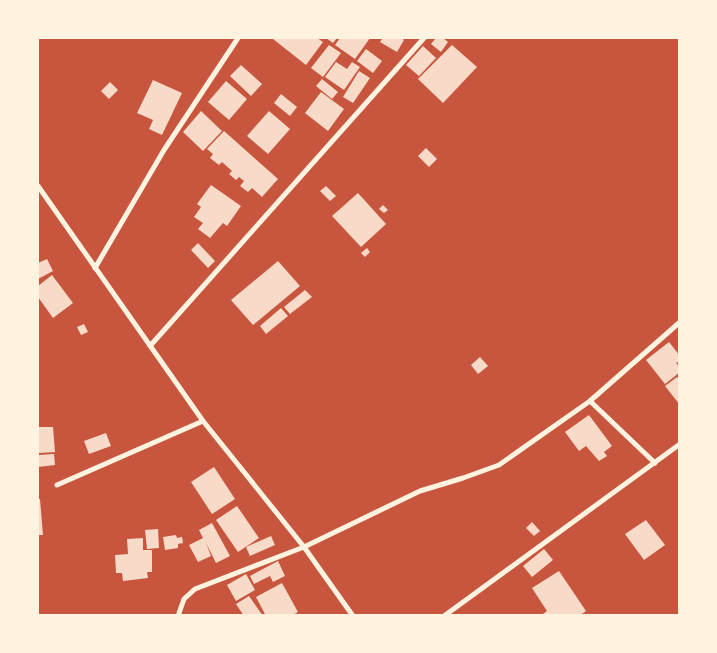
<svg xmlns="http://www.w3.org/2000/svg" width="717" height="653" font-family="'DejaVu Sans',sans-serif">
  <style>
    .building { fill: #f7dbc8 }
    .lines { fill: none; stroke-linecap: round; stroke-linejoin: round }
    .minor { stroke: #fff3e0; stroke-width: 5 }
  </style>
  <rect width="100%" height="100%" fill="#c8553d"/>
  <g class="building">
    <path d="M274,38H317L323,42L306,65L273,39Z"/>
    <path d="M326,38H337L333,43Z"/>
    <path d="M340,38H370L355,59L335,45Z"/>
    <path d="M380,38H401L404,40L397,52L380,42L382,39Z"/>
    <path d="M436,38H443L448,42L441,52L431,44Z"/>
    <path d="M329,45L341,53L323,77L311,68Z"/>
    <path d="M452,45L477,67L443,103L418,79Z"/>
    <path d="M423,46L436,58L419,76L406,65Z"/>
    <path d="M366,49L382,61L373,73L357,61Z"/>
    <path d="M336,62L347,69L352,62L360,67L344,90L325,77Z"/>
    <path d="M241,65L262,84L251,96L230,76Z"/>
    <path d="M359,71L370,78L353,103L343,97Z"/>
    <path d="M322,79L338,92L332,99L316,86Z"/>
    <path d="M153,80L182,93L162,135L149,129L153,120L137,113Z"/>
    <path d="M226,81L247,99L229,120L208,102Z"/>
    <path d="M110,82L118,90L109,99L101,91Z"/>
    <path d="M321,92L344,109L328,131L305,113Z"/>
    <path d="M281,94L297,107L290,116L274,103Z"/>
    <path d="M201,111L222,131L203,151L183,132Z"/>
    <path d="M269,111L290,129L268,154L247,136Z"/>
    <path d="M224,131L278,179L262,197L252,188L248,192L240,186L244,181L239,177L236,180L229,174L232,171L222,162L219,165L210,158L213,154L207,149Z"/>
    <path d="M426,148L437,159L429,167L418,156Z"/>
    <path d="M211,185L241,206L227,226L223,223L210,238L198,229L203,223L194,217L201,207L197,204Z"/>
    <path d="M326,186L336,196L330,201L320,191Z"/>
    <path d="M358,193L386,224L361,247L332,216Z"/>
    <path d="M383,205L388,210L384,213L379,209Z"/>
    <path d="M198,243L215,261L208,268L191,250Z"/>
    <path d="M367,248L370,252L365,257L361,253Z"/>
    <path d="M47,259L53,271L38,279V263Z"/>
    <path d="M278,261L300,286L253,325L231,300Z"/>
    <path d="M52,275L73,303L53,318L38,297V286Z"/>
    <path d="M305,290L312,297L290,314L284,307Z"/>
    <path d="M281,308L288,316L266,334L260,326Z"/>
    <path d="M84,324L88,332L81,335L77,327Z"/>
    <path d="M669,342L680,356V361L676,363L680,367V372L665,384L646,360Z"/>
    <path d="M480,357L488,366L478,374L471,365Z"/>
    <path d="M677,377L680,380V405L665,386Z"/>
    <path d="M589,415L612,446L604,452L607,456L599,461L586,446L579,451L565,432Z"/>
    <path d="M38,427H53L55,452L39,453Z"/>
    <path d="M106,433L111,446L89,454L84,441Z"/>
    <path d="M54,454L55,465L38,467V455Z"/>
    <path d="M214,467L235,499L212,514L191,482Z"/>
    <path d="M38,499H40L43,535H38Z"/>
    <path d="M237,506L259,538L238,552L216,520Z"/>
    <path d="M646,520L665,545L644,560L625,534Z"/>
    <path d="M532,522L540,531L534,536L526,528Z"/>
    <path d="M212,523L230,556L216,563L206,543L211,556L198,562L189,545L203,538L199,530Z"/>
    <path d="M158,529L159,548L147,549L145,530Z"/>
    <path d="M176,535L177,538L182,537L183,543L178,544V548L165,550L163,537Z"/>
    <path d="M271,536L275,545L250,556L246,547Z"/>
    <path d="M143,538V550H152V572H147L148,578L123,581L122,573H116L115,555L128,554L127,539Z"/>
    <path d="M544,549L553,560L532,577L523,566Z"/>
    <path d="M278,561L285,576L273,582L270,576L254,584L250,576Z"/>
    <path d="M559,571L586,611L579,616H540L547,611L532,588Z"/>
    <path d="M246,574L255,590L236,601L227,585Z"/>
    <path d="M282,583L298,612L291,616H266L256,597Z"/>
    <path d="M249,596L263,616H244L236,604Z"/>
  </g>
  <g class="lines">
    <g class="minor">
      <path d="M38,186L203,421L304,547L353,616"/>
      <path d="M95,268L164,150L238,38"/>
      <path d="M150,346L424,38"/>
      <path d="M590,401L655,463"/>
      <path d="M57,485L203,421"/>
      <path d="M178,616L184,599L195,589L304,547L420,491L463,478L499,465L590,401L680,322"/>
      <path d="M444,616L680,444"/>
    </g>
  </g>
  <rect width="717" height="653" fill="none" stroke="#fff3e0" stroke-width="78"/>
</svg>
